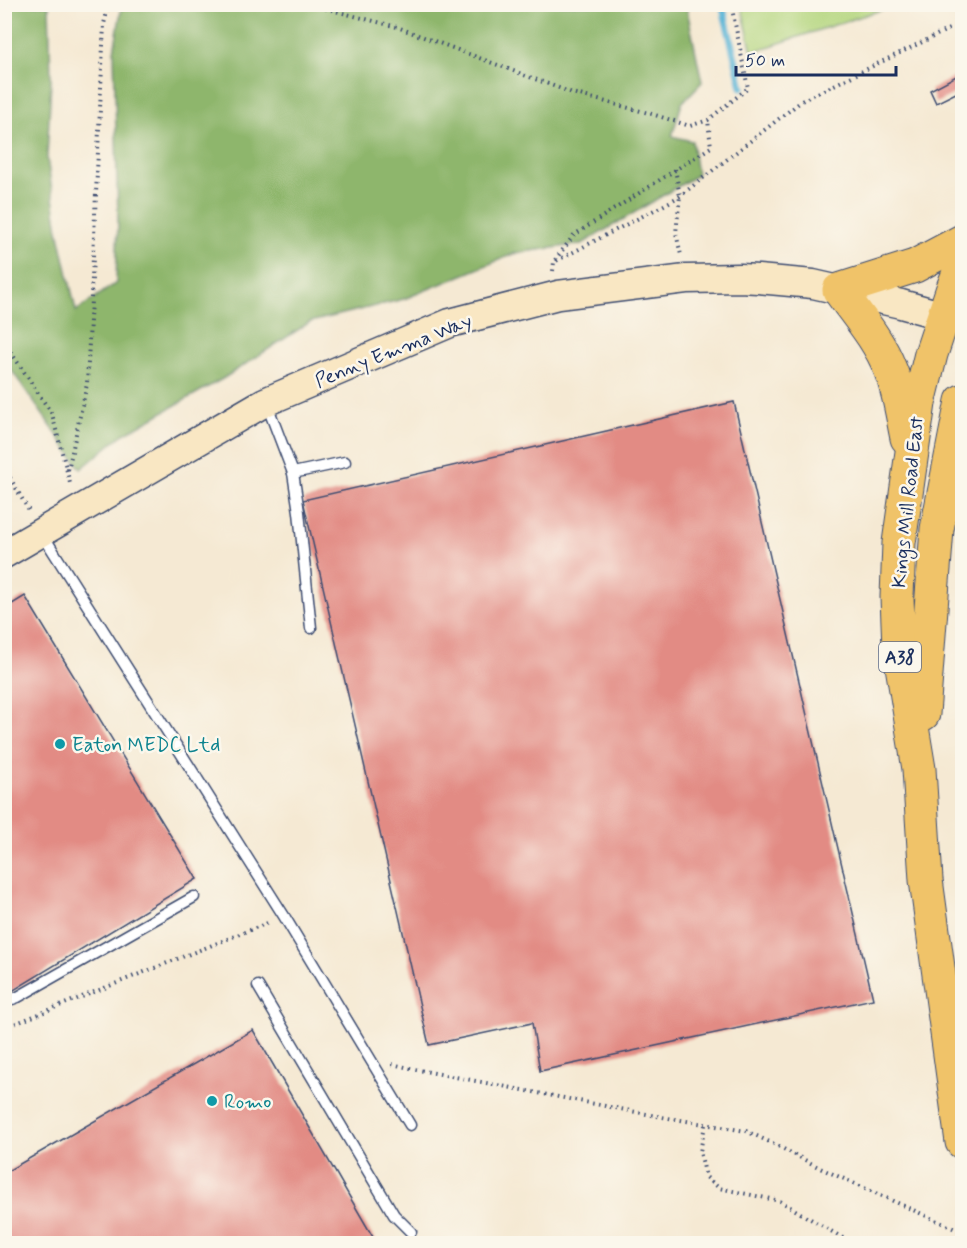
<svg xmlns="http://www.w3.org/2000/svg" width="967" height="1248" font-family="Mynerve,sans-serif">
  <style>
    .green { fill: #b3d57d; stroke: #67826e; stroke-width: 1.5 }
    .forest { fill: #8eb66c; stroke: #547265; stroke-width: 1.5 }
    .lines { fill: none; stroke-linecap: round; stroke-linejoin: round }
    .stream { stroke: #57b3d5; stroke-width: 7 }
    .building { fill: #e28b84 }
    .lane-casing { stroke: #3c4b70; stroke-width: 13 }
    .secondary-casing { stroke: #3c4b70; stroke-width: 31 }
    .highway-casing { stroke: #3c4b70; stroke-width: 35 }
    .path { stroke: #3c4b70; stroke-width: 4; stroke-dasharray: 1.5 4.5; stroke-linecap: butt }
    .lane { stroke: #fff; stroke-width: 10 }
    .secondary { stroke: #f9e7c3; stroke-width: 28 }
    .highway { stroke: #f0c369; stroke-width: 33 }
    .culture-dot { fill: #0f9aa8; stroke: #fbf7ec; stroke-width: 2 }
    .labels { text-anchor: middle; stroke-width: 5; stroke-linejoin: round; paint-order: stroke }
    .shield { fill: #fbf7ec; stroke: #5e6b89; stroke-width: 1.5 }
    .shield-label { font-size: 18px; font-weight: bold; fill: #1b2f5e }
    .street-label { font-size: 20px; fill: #1b2f5e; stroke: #fbf7ec }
    .culture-label { font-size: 20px; fill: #0d838f; stroke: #fbf7ec; text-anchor: start }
  </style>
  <rect width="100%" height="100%" fill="#fbf7ec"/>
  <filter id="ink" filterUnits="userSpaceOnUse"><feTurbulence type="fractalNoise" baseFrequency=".0167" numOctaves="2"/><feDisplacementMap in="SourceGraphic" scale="12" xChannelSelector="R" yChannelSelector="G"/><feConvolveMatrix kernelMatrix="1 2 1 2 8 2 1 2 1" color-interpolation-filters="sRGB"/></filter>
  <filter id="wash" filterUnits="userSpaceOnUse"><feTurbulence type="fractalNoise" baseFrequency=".008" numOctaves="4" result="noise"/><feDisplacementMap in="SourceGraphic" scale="24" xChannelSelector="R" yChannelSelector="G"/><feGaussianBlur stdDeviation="1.35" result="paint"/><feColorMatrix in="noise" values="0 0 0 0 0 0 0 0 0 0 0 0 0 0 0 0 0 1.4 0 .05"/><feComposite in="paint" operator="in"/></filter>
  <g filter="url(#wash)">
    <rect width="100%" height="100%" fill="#f5e9d3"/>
    <path class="green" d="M741,4H896V5L752,52Z"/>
    <path class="forest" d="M4,5H49L51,80L47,158L58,230L76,311L116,283L118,220L114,51L122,5H686L702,82L682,103L672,136L692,141L697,175L582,244L516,253L404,299L310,322L224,378L122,435L81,469L5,361Z"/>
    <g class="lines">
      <path class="stream" d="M722,4L742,87"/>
    </g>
    <g id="blocks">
      <g class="building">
        <path d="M962,73V90L936,103L930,90Z"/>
        <path d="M734,402L873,999L540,1071L532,1023L429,1045L303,500Z"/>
        <path d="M25,596L197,879L4,996V609Z"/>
        <path d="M253,1030L377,1244H4V1173Z"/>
      </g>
    </g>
  </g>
  <g filter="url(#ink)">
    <use href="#blocks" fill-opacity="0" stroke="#3c4b70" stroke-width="1.5"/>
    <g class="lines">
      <g class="lane-casing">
        <g id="lane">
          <path d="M266,402L293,473L299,512L311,628"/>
          <path d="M293,473L345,462"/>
          <path d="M41,532L284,916L410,1125"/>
          <path d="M258,986L394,1215L411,1232"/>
          <path d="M4,1002L18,997L194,897"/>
        </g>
      </g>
      <g class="secondary-casing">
        <path id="secondary" d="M4,554L265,402L450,323L558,295L686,279L740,278L758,279L813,284L901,304L962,321"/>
      </g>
      <g class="highway-casing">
        <g id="highway">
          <path d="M962,265L953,288L931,354L919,403L899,543L897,597L899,648L919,769L926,880L962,1142"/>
          <path d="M907,438C902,415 899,390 890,369C879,340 857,315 839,290L915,266L962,241"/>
          <path d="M923,714L937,529L962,401"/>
        </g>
      </g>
      <g class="path">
        <path d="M308,4L397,27L572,93L652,114L690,126L708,120L748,88L731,4"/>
        <path d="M675,169L680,196L676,233L681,255"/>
        <path d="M555,260L574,235L711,147L708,120"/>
        <path d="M553,271L554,262L664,205L680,196L803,100L949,29"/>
        <path d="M4,342L52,414L71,487"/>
        <path d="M4,467L29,511"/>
        <path d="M68,470L87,384L104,24L109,4"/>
        <path d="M4,1028L270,922"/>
        <path d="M392,1064L414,1069L662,1117L746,1131L774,1144L822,1169L962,1232"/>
        <path d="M705,1125L700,1152L706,1177L719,1188L780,1201L853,1244"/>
      </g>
      <use href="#lane" class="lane"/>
      <use href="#secondary" class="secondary"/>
      <use href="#highway" class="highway"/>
    </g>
  </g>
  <g class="culture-dot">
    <circle cx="60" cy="744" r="6"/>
    <circle cx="212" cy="1101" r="6"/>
  </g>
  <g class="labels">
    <rect class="shield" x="879" y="642" width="42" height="30" rx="4.5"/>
    <g class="shield-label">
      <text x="900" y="663">A38</text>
    </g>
    <g class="street-label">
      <text transform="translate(393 350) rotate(-22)" y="7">Penny Emma Way</text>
      <text transform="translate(907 502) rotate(-84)" y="7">Kings Mill Road East</text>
    </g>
    <g class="culture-label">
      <text x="72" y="751">Eaton MEDC Ltd</text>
      <text x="224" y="1108">Romo</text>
    </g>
  </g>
  <rect width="967" height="1248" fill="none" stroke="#fbf7ec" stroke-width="24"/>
  <path d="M736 66v9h160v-9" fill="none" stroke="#1b2f5e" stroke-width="3"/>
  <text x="745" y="66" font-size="18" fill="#1b2f5e" stroke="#fbf7ec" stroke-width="4.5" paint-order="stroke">50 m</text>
</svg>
